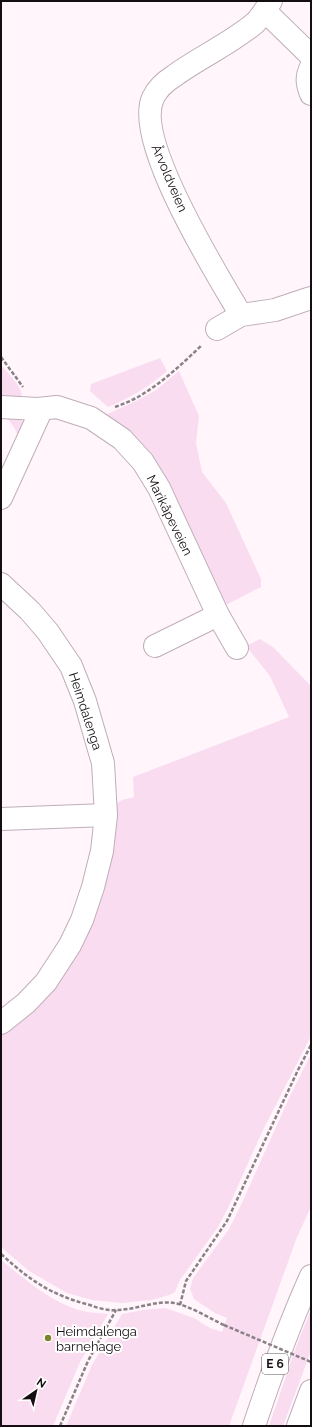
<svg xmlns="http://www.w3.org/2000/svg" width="312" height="1427" font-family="Raleway,sans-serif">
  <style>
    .green { fill: #fadcf0 }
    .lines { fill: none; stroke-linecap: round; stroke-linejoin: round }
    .minor-casing { stroke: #beaeb8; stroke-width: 24 }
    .highway-casing { stroke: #beaeb8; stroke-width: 24 }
    .path { stroke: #898186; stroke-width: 2.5; stroke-dasharray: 4 2; stroke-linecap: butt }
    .minor { stroke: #fff; stroke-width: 22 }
    .highway { stroke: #fff; stroke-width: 22 }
    .path-bridge { stroke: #898186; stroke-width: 2.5; stroke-dasharray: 4 2; stroke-linecap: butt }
    .poi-dot { fill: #7d832e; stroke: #fff; stroke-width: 1.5 }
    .labels { text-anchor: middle; stroke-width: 4; stroke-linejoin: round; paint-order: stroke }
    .shield { fill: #fff; stroke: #5a5659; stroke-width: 1 }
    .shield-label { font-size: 12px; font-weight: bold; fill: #140e12 }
    .street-label { font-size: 13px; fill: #140e12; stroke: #fff }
    .poi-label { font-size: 13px; fill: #140e12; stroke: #fff; text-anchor: start }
  </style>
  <rect width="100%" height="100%" fill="#fff5fb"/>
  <g class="green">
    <path d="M160,358L167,371C149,387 130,398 108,407L90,391L91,384Z"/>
    <path d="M1,365C8,373 21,385 22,396L19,400H1Z"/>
    <path d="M179,371L199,416L196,443L202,472L226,503L261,579V587L224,606L103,416L136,401L156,390Z"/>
    <path d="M1,414C16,415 20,416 27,429L19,439C15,427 11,421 1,414Z"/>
    <path d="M260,639L274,648L311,686V1036L262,1132L228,1208L218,1227L180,1280L175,1292L169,1295L152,1300L121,1303L92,1300L67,1293L29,1271L1,1247V1032L51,989L113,806L122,800L134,797L133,777L289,717L270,676L246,646Z"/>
    <path d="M311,1054V1207L297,1237L229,1426H66L92,1365L122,1314L143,1310L165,1308L194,1318L210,1328L222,1332L227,1318L215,1313L194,1299L190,1289L193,1278L229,1229L241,1205L290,1096Z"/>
    <path d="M1,1260C23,1278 55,1305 83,1311C91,1313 100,1313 108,1314L80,1362L53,1426H1Z"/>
    <path d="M311,1310V1351L283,1426H269L297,1344Z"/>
  </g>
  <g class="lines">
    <g class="minor-casing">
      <g id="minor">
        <path d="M265,11L311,56"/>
        <path d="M311,67C306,77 307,84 311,94"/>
        <path d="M241,315C218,276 133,140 153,98C157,89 166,81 174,76C200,57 230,44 255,23C261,17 266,9 271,1"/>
        <path d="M217,329L241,315L275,310L311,298"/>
        <path d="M1,407L38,409L57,407L91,418L122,439L143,462L159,488L218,615L237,648"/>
        <path d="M1,498L39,415L38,409"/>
        <path d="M1,584L30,611L48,632L71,666L85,701L103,763L106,815L102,851L93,887L82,920L70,945L46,982L26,1003L1,1023"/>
        <path d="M155,646L218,615"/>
        <path d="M1,819L106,815"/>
      </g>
    </g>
    <g class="highway-casing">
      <g id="highway">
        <path d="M254,1426C271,1375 289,1325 311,1276"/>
        <path d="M298,1426L311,1391"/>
      </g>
    </g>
    <g class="path">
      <path d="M1,357L23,387"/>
      <path d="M115,407C123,404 131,401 138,397C162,383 182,364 202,345"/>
      <path d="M1,1254C31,1281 51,1295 90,1305C98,1308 108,1311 116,1310C136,1310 155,1300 174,1303C188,1305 211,1319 224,1325"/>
      <path d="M180,1305L186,1281L227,1221L298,1070L311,1045"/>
      <path d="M60,1426L88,1361L116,1310"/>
    </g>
    <use href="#minor" class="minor"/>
    <use href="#highway" class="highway"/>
    <path class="path-bridge" d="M224,1325L311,1362"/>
  </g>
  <circle class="poi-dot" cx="48" cy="1338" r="4"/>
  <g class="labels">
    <rect class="shield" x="262" y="1354" width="26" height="20" rx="3"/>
    <g class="shield-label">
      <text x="275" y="1368">E 6</text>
    </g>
    <g class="street-label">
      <text transform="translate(170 178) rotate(67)" y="5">Årvoldveien</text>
      <text transform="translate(170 515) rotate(64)" y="5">Marikåpeveien</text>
      <text transform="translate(86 711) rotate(72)" y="5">Heimdalenga</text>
    </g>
    <g class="poi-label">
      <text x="56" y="1336">Heimdalenga<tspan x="56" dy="15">barnehage</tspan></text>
    </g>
  </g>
  <rect width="312" height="1427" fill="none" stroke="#140e12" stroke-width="4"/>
  <g transform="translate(36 1391) rotate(34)" stroke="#ffffff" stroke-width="3" paint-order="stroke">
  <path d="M0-3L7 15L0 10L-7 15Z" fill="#140e12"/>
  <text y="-6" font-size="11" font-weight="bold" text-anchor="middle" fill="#140e12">N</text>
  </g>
</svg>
